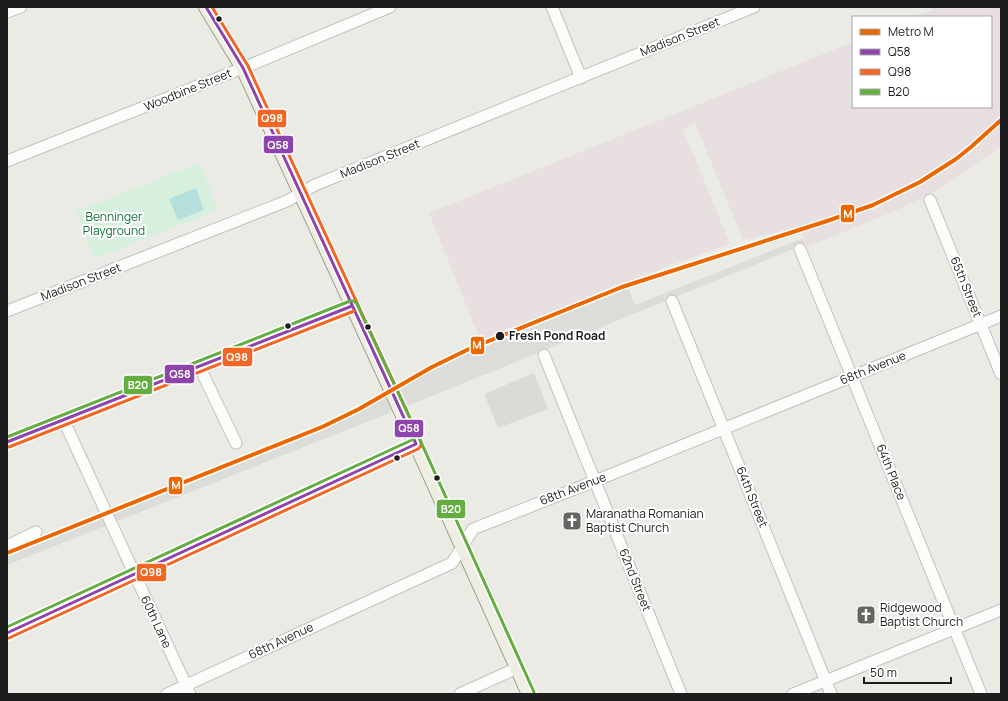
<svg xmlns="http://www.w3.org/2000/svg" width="1008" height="701" font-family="Manrope,sans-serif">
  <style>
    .residential { fill: #dadad7 }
    .industrial { fill: #e8dfe1 }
    .park { fill: #d6f0dd }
    .pitch { fill: #b5dfda }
    .pier { fill: #dcdcd9 }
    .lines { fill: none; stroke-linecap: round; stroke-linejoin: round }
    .minor-casing { stroke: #c2c2c0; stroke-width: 13 }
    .major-casing { stroke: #9f9f85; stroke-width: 16 }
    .minor { stroke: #fcfcfb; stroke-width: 11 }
    .major { stroke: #efeee4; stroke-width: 14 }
    .bus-1-casing { stroke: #fff; stroke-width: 6 }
    .bus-2-casing { stroke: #fff; stroke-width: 6 }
    .bus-3-casing { stroke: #fff; stroke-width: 6 }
    .bus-1 { stroke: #8e44ad; stroke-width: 3 }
    .bus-2 { stroke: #f26522; stroke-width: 3 }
    .bus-3 { stroke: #64ae41; stroke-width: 3 }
    .metro-1-casing { stroke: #fff; stroke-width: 7 }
    .metro-1 { stroke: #eb6800; stroke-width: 4 }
    .bus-dot { fill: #1d1d1d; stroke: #fff; stroke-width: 1.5 }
    .labels { text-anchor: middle; stroke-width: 4; stroke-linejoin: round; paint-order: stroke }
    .street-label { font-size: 12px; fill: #1d1d1d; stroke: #fff }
    .park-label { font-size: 12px; fill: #15703b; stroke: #fff }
    .stop-label { font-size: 12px; font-weight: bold; fill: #1d1d1d; stroke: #fff; text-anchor: start }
    .poi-label { font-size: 12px; fill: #1d1d1d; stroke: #fff; text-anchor: start }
    .line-badge { stroke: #fff; stroke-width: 1.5 }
    .badge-label { font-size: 11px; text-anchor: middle; font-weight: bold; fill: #fff }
  </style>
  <rect width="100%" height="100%" fill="#ebebe5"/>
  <path class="residential" d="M534,373L548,409L498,428L484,394Z"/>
  <path class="industrial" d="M930,7H1001V145L995,150L955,179L929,195L899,209L807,247L800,227L743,240L695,123L683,129L730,244L660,269L481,342L429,213L853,42V107H991V17H914L931,10Z"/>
  <path class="park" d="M200,163L218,210L95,258L76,211Z"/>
  <path class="pitch" d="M196,188L204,210L178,220L169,199Z"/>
  <path class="pier" d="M800,227L802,233L628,288L635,305L803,238L805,244L776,256L417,402L7,565V551L331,422L372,400L436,362L460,351L632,281Z"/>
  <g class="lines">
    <g class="minor-casing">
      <g id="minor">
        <path d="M552,7L581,78"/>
        <path d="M7,12L21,7"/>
        <path d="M7,161L243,68L390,7"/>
        <path d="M930,200L1001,374"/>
        <path d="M800,249L981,694"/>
        <path d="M672,301L831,694"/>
        <path d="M7,311L287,201L315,185L754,7"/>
        <path d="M544,355L681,694"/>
        <path d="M199,366L236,443"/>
        <path d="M63,419L190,694"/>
        <path d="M7,442L352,306"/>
        <path d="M7,546L36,532"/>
        <path d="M7,633L416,444"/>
        <path d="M167,694L452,563L473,529L595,481L1001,316"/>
        <path d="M460,694L517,668"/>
        <path d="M793,694L1001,610"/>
      </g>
    </g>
    <g class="major-casing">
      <path id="major" d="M206,7L243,68L411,433L529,694"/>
    </g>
    <use href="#minor" class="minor"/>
    <use href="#major" class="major"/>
    <g class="bus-1-casing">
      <g id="bus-1">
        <path d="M7,442L352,306"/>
        <path d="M7,633L416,444L243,68L206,7"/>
      </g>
    </g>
    <g class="bus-2-casing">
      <g id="bus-2">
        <path d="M9,447L354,311"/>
        <path d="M9,638L418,449L421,446V442L248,66L212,7"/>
      </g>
    </g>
    <g class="bus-3-casing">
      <g id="bus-3">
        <path d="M7,437L350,301H354L357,304L416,431L534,692"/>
        <path d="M7,627L414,439"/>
      </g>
    </g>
    <use href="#bus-1" class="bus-1"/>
    <use href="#bus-2" class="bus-2"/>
    <use href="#bus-3" class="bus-3"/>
    <g class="metro-1-casing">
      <path id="metro-1" d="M7,553L322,427L359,409L432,367L469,349L622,287L827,221L873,205L920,182L956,159L971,147L1001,120"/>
    </g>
    <use href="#metro-1" class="metro-1"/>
  </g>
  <defs>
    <g id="church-square" transform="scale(1)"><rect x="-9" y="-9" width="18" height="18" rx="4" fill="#656563" stroke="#fff"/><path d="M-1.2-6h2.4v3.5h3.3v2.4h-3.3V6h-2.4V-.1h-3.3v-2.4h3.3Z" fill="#fff"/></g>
  </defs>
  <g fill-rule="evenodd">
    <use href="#church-square" x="572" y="521"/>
    <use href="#church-square" x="866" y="615"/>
  </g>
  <g class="bus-dot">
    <circle cx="219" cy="19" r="3.5"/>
    <circle cx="288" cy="326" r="3.5"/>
    <circle cx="368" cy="327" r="3.5"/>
    <circle cx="500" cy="336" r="5"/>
    <circle cx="397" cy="458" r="3.5"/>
    <circle cx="437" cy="478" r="3.5"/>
  </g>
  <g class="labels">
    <g class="street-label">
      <text transform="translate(680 37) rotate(-22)" y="4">Madison Street</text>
      <text transform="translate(188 90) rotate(-22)" y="4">Woodbine Street</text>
      <text transform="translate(380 159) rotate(-22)" y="4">Madison Street</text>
      <text transform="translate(81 282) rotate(-21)" y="4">Madison Street</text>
      <text transform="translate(966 287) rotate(68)" y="4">65th Street</text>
      <text transform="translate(873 368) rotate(-22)" y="4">68th Avenue</text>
      <text transform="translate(891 472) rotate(68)" y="4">64th Place</text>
      <text transform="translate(573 489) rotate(-21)" y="4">68th Avenue</text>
      <text transform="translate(752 497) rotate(68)" y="4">64th Street</text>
      <text transform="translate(635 580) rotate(68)" y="4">62nd Street</text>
      <text transform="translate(156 622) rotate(65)" y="4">60th Lane</text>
      <text transform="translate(281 641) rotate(-25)" y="4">68th Avenue</text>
    </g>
    <g class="park-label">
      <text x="114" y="221">Benninger<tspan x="114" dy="14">Playground</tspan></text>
    </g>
    <g class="stop-label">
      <text x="509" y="340">Fresh Pond Road</text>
    </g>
    <g class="poi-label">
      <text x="586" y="518">Maranatha Romanian<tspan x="586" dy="14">Baptist Church</tspan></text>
      <text x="880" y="612">Ridgewood<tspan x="880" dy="14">Baptist Church</tspan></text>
    </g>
  </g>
  <g class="line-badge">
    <rect x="257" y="109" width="30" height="19" rx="4" fill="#f26522"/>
    <rect x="263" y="135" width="31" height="19" rx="4" fill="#8e44ad"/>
    <rect x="840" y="204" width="15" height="19" rx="4" fill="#eb6800"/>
    <rect x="470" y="336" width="15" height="19" rx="4" fill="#eb6800"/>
    <rect x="222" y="347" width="31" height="20" rx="4" fill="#f26522"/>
    <rect x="164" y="364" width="31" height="20" rx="4" fill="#8e44ad"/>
    <rect x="123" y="375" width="30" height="20" rx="4" fill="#64ae41"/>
    <rect x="394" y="419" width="30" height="19" rx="4" fill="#8e44ad"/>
    <rect x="168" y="476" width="15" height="19" rx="4" fill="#eb6800"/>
    <rect x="436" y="499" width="30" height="20" rx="4" fill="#64ae41"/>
    <rect x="136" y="563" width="31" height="19" rx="4" fill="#f26522"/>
  </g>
  <g class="badge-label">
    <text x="272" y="122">Q98</text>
    <text x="278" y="149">Q58</text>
    <text x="848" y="218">M</text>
    <text x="477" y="349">M</text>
    <text x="237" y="361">Q98</text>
    <text x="180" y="378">Q58</text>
    <text x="138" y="389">B20</text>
    <text x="409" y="432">Q58</text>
    <text x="176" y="489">M</text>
    <text x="451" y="513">B20</text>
    <text x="151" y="576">Q98</text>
  </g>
  <rect width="1008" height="701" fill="none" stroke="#1d1d1d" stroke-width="16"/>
  <rect x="852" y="16" width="140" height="92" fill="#ffffff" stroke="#a5a5a5"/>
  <rect x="860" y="29" width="20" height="6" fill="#eb6800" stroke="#a5a5a5"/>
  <text x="888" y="36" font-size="12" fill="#1d1d1d">Metro M</text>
  <rect x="860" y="49" width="20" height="6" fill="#8e44ad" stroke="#a5a5a5"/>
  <text x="888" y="56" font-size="12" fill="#1d1d1d">Q58</text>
  <rect x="860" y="69" width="20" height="6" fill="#f26522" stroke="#a5a5a5"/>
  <text x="888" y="76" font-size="12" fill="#1d1d1d">Q98</text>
  <rect x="860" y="89" width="20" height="6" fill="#64ae41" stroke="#a5a5a5"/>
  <text x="888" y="96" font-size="12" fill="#1d1d1d">B20</text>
  <path d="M864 677v6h87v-6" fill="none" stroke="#1d1d1d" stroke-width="2"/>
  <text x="870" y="677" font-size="12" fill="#1d1d1d" stroke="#ffffff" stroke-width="3" paint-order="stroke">50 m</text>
</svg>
